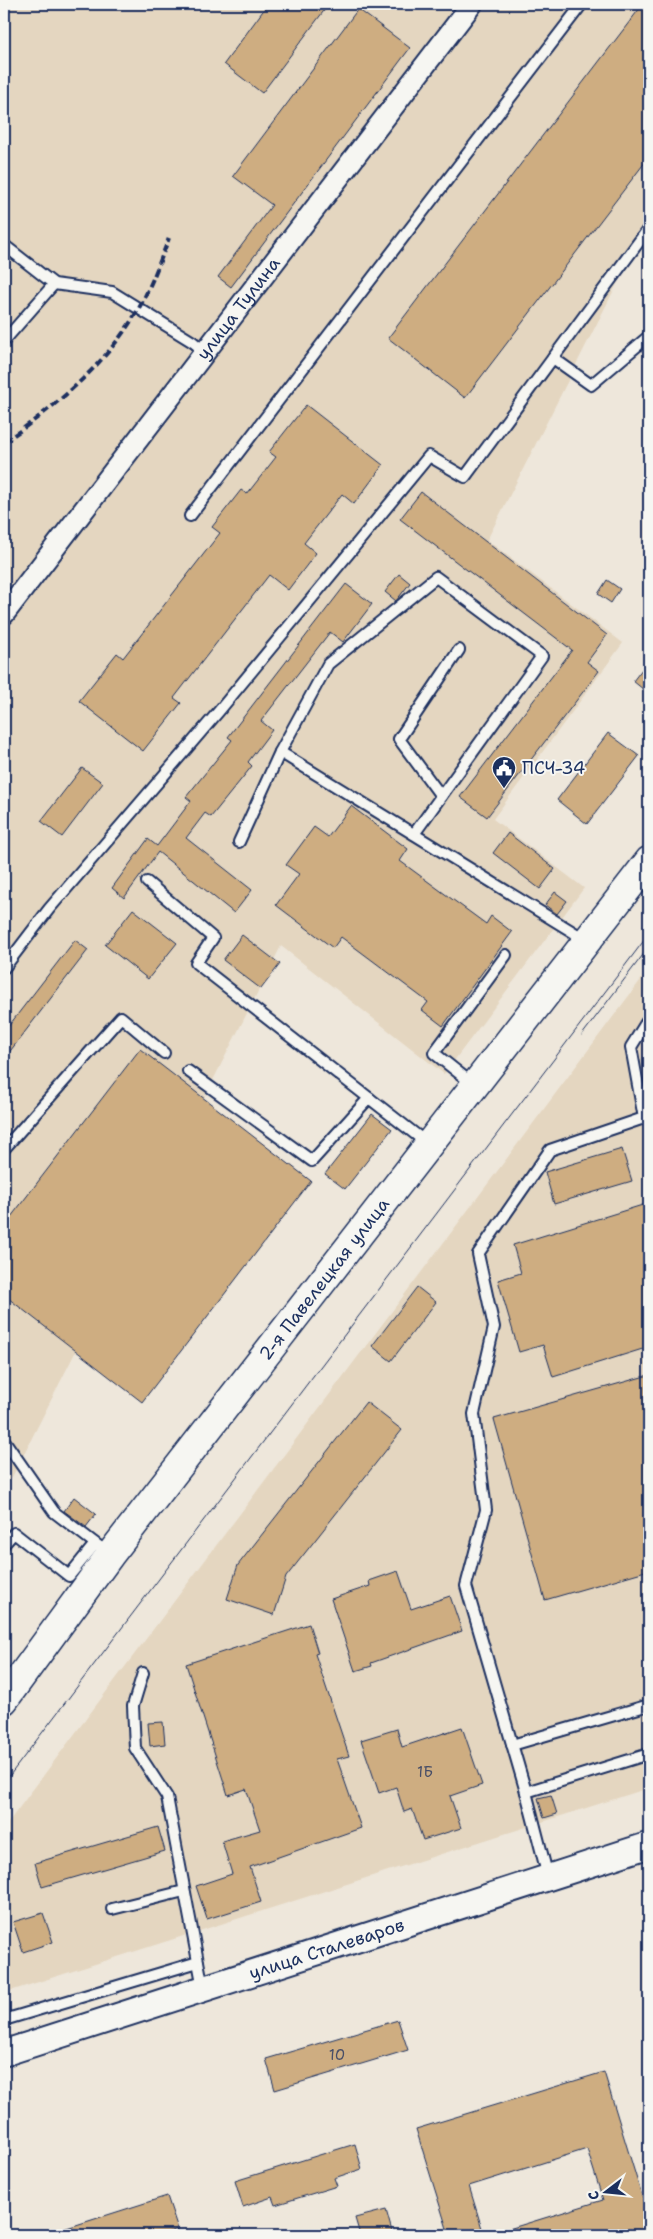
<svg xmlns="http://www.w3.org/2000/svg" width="653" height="2239" font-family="'Shantell Sans',sans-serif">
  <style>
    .built { fill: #e4d6c0 }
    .building { fill: #cead81; stroke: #1b2f5e }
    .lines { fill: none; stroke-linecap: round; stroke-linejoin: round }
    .service-casing { stroke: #1b2f5e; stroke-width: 14 }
    .minor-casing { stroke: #1b2f5e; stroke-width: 24 }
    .tertiary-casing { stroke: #1b2f5e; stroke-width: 29 }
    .secondary-casing { stroke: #1b2f5e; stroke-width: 31 }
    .service { stroke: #f6f6f2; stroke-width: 10 }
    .minor { stroke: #f6f6f2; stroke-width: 20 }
    .tertiary { stroke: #f6f6f2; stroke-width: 25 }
    .secondary { stroke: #f6f6f2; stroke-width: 28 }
    .tram { stroke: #1b2f5e; stroke-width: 1 }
    .rail { stroke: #1b2f5e; stroke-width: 4; stroke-dasharray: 8 4; stroke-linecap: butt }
    .labels { text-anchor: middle; stroke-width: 4; stroke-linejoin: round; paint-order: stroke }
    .number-label { font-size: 15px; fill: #484e67 }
    .street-label { font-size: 18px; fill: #1b2f5e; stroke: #f6f6f2 }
    .poi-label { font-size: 18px; fill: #1b2f5e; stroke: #f6f6f2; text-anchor: start }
  </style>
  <rect width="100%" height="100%" fill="#eee7db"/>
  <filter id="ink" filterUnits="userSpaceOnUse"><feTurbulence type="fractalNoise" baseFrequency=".02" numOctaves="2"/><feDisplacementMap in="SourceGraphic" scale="10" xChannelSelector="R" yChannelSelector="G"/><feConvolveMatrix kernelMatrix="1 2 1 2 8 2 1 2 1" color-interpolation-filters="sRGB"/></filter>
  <g filter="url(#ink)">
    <g class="built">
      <path d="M4,4H649V221L487,540L623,643L493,819L584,888L444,1074L281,946L4,1493Z"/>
      <path d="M649,969V1788L4,1993V1828Z"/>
    </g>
    <g class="building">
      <path d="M268,4H329L262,93L224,64Z"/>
      <path d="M643,4H649V157L465,398L388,338Z"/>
      <path d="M358,9L410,48L231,287L218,277L272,205L233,176Z"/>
      <path d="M306,405L383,465L354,504L342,494L304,543L316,553L288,590L269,575L174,698L181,703L143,751L79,701L117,653L123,658L220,533L212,527L241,490L247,494L276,457L269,452Z"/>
      <path d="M421,492L607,635L587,662L599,671L487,817L460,797L572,650L400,519Z"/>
      <path d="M399,574L410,583L396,601L385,592Z"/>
      <path d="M607,580L620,589L611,603L598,594Z"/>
      <path d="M346,584L372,604L343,642L330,632L261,721L272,730L248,762L252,766L211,817L205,813L186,838L252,890L234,913L158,852L124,898L112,888L148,839L157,846L191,801L186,797L232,740L228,737Z"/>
      <path d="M649,660V694L633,681Z"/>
      <path d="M608,733L639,756L587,824L557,800Z"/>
      <path d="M82,768L103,783L62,837L41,821Z"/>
      <path d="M351,806L408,849L400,861L486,924L491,916L512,932L443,1026L422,1010L428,1002L341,937L333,948L276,905L299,874L286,865L314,827L328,837Z"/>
      <path d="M508,833L555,869L540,889L493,853Z"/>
      <path d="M555,892L567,901L557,914L545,905Z"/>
      <path d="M133,909L177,943L148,979L105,945Z"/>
      <path d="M242,935L280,964L261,989L223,960Z"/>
      <path d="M75,940L88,950L4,1059V1032Z"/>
      <path d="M140,1049L311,1181L142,1402L4,1295V1226Z"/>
      <path d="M372,1114L392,1129L345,1189L325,1174Z"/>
      <path d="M622,1149L632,1181L554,1204L545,1172Z"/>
      <path d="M649,1203V1347L553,1377L543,1345L519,1352L498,1280L521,1273L513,1245Z"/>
      <path d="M417,1287L436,1302L391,1361L372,1346Z"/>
      <path d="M649,1375V1570L545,1600L494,1419Z"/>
      <path d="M366,1402L402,1430L286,1577L274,1615L227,1599L238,1565Z"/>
      <path d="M74,1497L96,1514L86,1527L64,1511Z"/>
      <path d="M398,1571L411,1609L450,1596L462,1631L371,1663L372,1666L355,1671L331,1599L370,1586L369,1581Z"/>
      <path d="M309,1624L318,1653L315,1654L349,1756L337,1759L361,1828L250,1867L261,1902L207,1919L196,1886L232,1874L222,1841L260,1830L246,1789L228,1795L186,1664Z"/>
      <path d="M163,1722L165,1744L150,1746L148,1723Z"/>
      <path d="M462,1727L482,1785L450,1796L461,1828L423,1840L412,1809L404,1812L396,1787L379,1793L361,1740L397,1729L402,1747Z"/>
      <path d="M551,1795L557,1814L544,1818L538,1798Z"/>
      <path d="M158,1827L165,1851L42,1887L35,1863Z"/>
      <path d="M43,1913L53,1942L23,1952L13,1922Z"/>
      <path d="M398,2020L408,2050L275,2090L266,2059Z"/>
      <path d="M604,2072L649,2219V2235H500L499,2232L603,2200L587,2149L469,2186L484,2235H449L416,2129Z"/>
      <path d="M355,2144L362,2169L334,2178L337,2186L275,2205L272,2197L243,2207L235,2181Z"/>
      <path d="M167,2196L178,2229L160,2235H55L54,2232Z"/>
      <path d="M386,2210L393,2235H360L355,2218Z"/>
    </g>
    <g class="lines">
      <g class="service-casing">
        <g id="service">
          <path d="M4,245L54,284L112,292L193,342L204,351"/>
          <path d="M4,341L54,284"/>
          <path d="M553,358L591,385L649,336"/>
          <path d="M190,516L582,4"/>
          <path d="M280,752L586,940"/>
          <path d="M441,796L399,739L459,650"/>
          <path d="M239,842L280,752L328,664L436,577L542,656L414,834"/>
          <path d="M147,882L213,938L196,963L428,1144"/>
          <path d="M4,968L49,909L219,711L429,456L465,477L649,228"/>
          <path d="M188,1071L312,1161L369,1098"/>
          <path d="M474,1085L434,1053L506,955"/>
          <path d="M4,1149L121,1017L164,1053"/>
          <path d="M4,1440L54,1512L109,1554"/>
          <path d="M4,1544L14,1533L69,1576L95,1544"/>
          <path d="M143,1673L133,1706L135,1748L167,1797L203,1988"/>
          <path d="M512,1745L649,1705"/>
          <path d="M526,1792L649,1754"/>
          <path d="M548,1877L526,1792L466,1586L486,1510L474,1414L494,1327L478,1254L550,1150L644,1118L631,1047L649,1018"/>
          <path d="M112,1909L184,1891"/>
          <path d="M4,2020L198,1962"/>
        </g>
      </g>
      <g class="minor-casing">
        <g id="minor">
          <path id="s1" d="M4,614L472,4"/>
        </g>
      </g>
      <g class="tertiary-casing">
        <g id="tertiary">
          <path id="s2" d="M4,2053L649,1845"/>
        </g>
      </g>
      <g class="secondary-casing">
        <g id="secondary">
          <path id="s3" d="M4,1700L110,1555L649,861"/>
        </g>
      </g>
      <use href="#service" class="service"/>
      <use href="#minor" class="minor"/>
      <use href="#tertiary" class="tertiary"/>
      <use href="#secondary" class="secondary"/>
      <g class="tram">
        <path d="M582,1035L649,947"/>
        <path d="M4,1783L649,934"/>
      </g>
      <path class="rail" d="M4,442C55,407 108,363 139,308C151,286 160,261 169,238"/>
    </g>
  </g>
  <defs>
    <g id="civic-pin" transform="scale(1.25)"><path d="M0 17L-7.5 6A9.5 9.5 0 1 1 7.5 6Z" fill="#1b2f5e" stroke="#f6f6f2"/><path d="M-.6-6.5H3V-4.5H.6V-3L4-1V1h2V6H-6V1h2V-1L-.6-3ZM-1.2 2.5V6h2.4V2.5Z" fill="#fff"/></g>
  </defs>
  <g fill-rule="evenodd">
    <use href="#civic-pin" x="504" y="768"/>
  </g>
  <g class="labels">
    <g class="number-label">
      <text x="425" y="1777">1Б</text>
      <text x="337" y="2060">10</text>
    </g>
    <g class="street-label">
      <text dy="6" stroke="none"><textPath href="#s1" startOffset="385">улица Тулина</textPath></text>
      <text dy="6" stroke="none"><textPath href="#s3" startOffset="529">2-я Павелецкая улица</textPath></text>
      <text dy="6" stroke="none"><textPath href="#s2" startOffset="339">улица Сталеваров</textPath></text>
    </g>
    <g class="poi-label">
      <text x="522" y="774">ПСЧ-34</text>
    </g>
  </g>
  <rect width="653" height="2239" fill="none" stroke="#f6f6f2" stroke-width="20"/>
  <rect x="10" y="10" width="633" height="2219" fill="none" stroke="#1b2f5e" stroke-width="2" filter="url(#ink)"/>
  <g transform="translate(606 2192) rotate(254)" stroke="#f6f6f2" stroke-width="4" paint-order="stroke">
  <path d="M0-4L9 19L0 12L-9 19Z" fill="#1b2f5e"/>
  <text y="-8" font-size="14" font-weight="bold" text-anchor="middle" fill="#1b2f5e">С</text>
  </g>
</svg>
